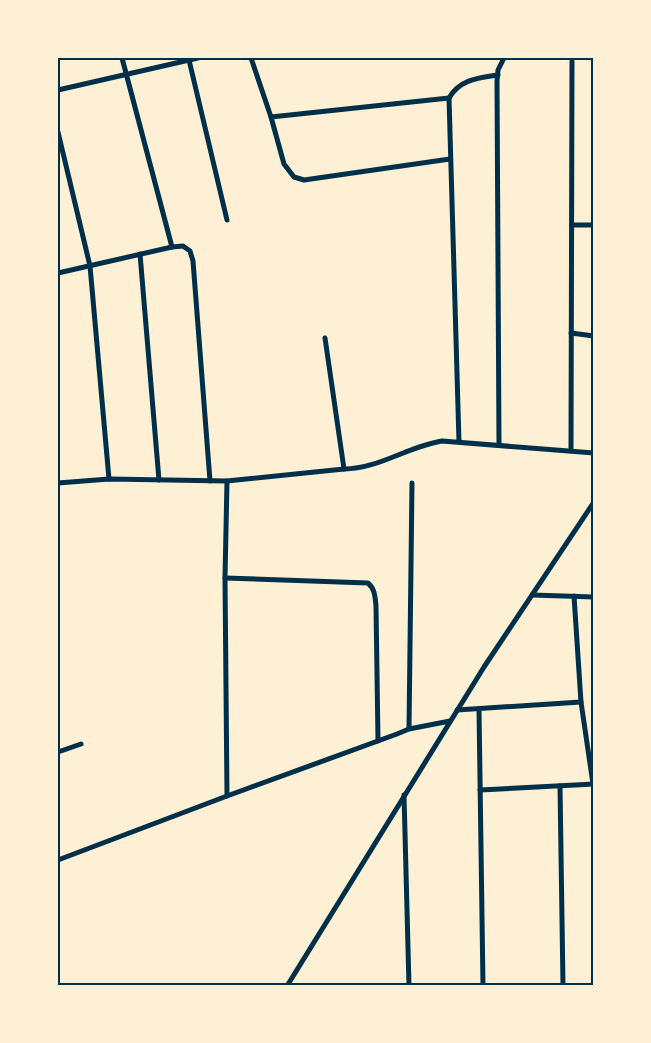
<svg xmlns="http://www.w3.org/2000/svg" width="651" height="1043" font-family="'Noto Sans',sans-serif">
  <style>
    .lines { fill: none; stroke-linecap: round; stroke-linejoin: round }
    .minor { stroke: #003049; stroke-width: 5 }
    .neatline { fill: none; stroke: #003049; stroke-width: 2 }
  </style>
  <rect width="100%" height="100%" fill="#fdf0d5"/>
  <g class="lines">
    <g class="minor">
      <path d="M122,58L172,247"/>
      <path d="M251,58L271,117L284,164L294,177L304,180L450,159"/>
      <path d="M189,60L227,220"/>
      <path d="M58,90L198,58"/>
      <path d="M271,117L449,98"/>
      <path d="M58,132L90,266L109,479"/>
      <path d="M572,225H594"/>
      <path d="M140,254L159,480"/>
      <path d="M58,273L172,247L183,246L190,251L193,261L210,481"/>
      <path d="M571,333L594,336"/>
      <path d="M325,338L344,469"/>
      <path d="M459,442L449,98C460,79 479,78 498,75"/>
      <path d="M499,445L497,81L498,70L504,58"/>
      <path d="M571,451L572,61"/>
      <path d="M58,483L109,479L227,481L344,469C378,469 409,446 442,441L594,453"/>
      <path d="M225,578L368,583C375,589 375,597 376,606L378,741"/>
      <path d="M532,595L594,597"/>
      <path d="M581,702L593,784"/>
      <path d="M479,709L483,986"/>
      <path d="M457,710L581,702L574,596"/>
      <path d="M409,729L412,483"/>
      <path d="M58,752L81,744"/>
      <path d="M560,786L563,986"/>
      <path d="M480,790L594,784"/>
      <path d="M404,795L409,986"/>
      <path d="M227,796L225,578L227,481"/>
      <path d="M58,860L227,796L397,734L409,729L450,721"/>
      <path d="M287,986L484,667L594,502"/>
    </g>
  </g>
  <rect width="651" height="1043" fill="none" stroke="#fdf0d5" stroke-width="118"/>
  <rect x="59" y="59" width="533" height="925" class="neatline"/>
</svg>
